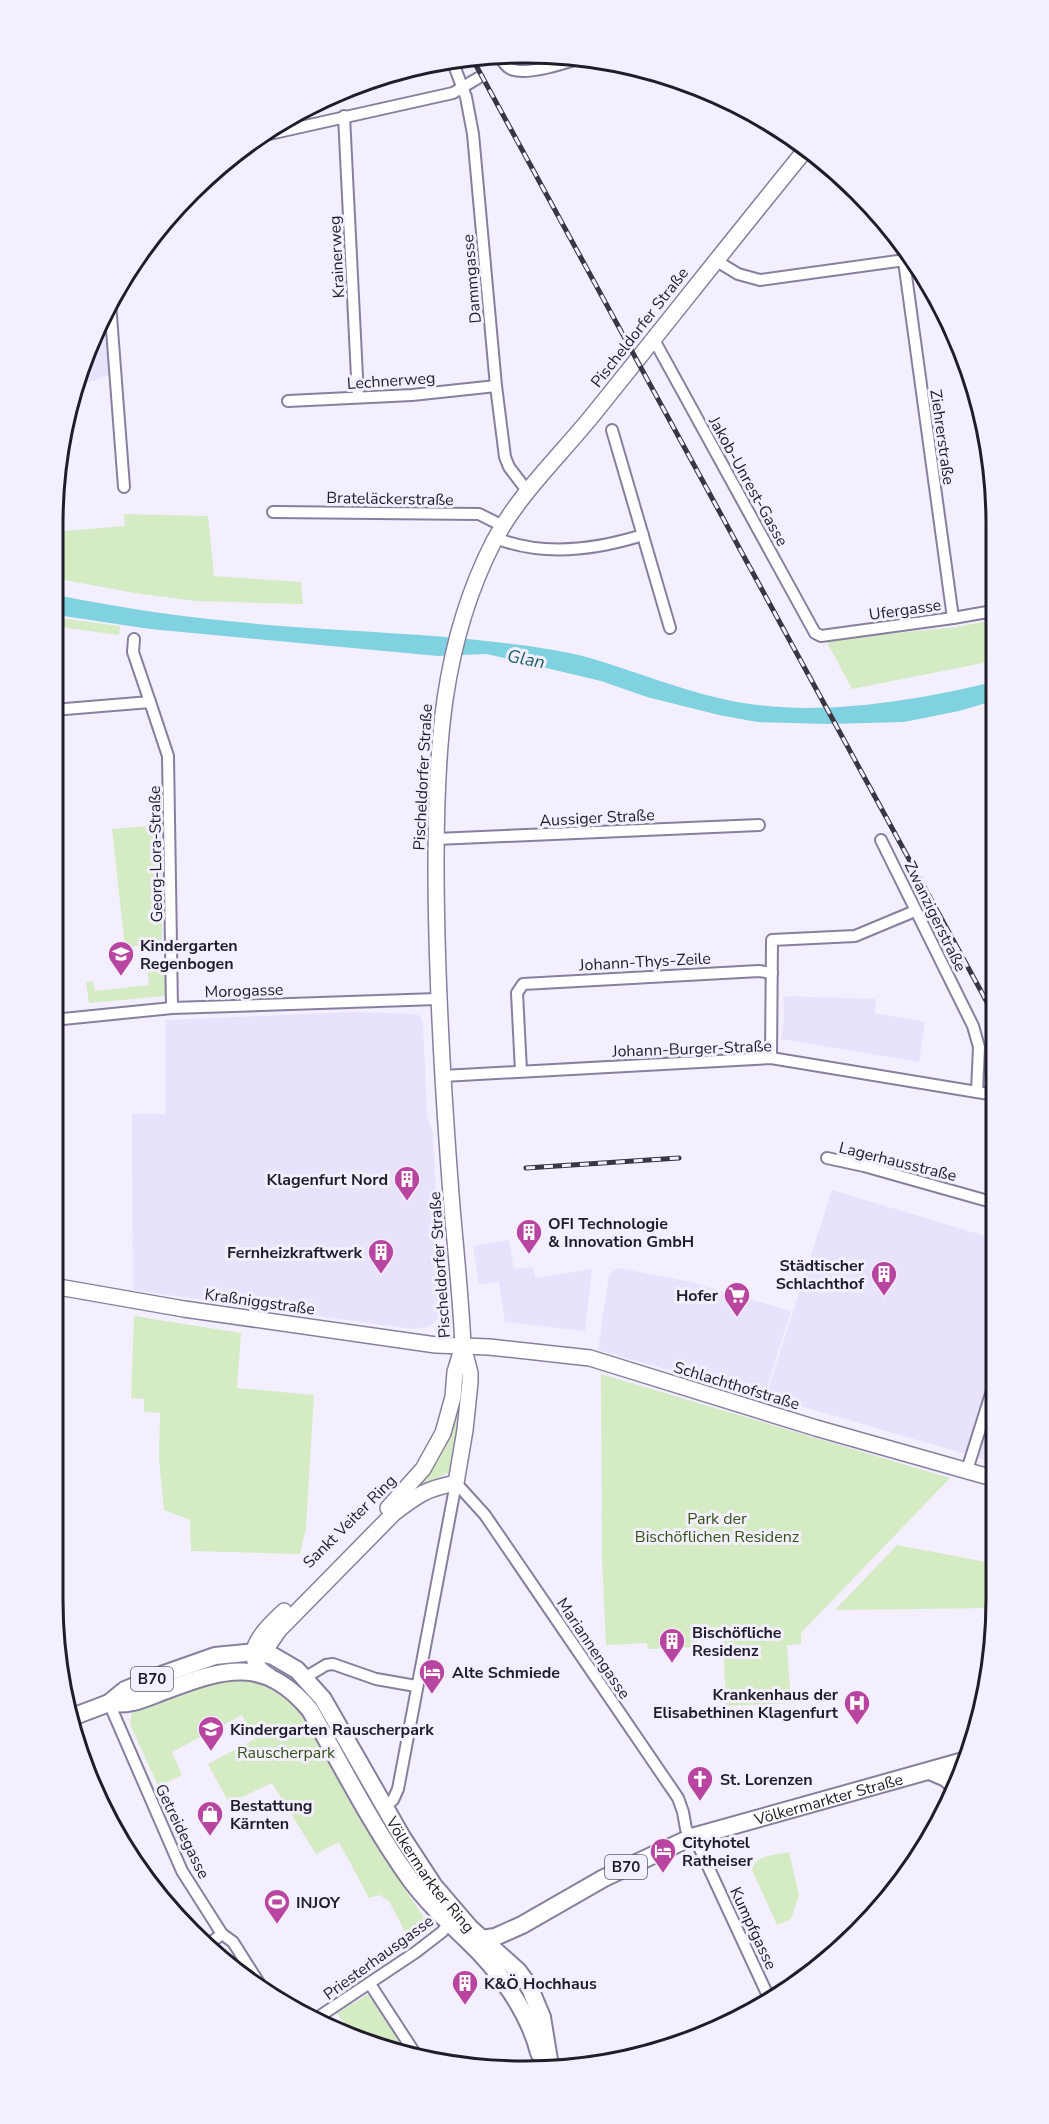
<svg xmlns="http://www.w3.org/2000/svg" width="1049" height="2124" font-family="'Nunito Sans',sans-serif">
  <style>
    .built { fill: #e9e2fc }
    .green { fill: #d4ebc3 }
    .water { fill: #80d2e1 }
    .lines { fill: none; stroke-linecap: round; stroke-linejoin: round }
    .street-casing { stroke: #887f9f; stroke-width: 14 }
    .secondary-casing { stroke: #887f9f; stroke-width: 18 }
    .primary-casing { stroke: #887f9f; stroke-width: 20 }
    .street { stroke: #fff; stroke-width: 10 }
    .secondary { stroke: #fff; stroke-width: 15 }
    .primary { stroke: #fff; stroke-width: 16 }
    .rail-casing { stroke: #393543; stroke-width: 5 }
    .rail { stroke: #f3effe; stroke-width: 3; stroke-dasharray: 9; stroke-linecap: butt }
    .labels { text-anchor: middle; stroke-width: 6; stroke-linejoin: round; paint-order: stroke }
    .shield { fill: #f3effe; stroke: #5f5b69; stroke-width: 1.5 }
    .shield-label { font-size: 15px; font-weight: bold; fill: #201c29 }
    .street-label { font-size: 16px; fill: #201c29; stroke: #f3effe }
    .poi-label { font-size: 16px; font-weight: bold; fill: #201c29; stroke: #f3effe; text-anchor: start }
    .park-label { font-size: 16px; fill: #345117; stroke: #f3effe }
    .water-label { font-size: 18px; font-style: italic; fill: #1e616c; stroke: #f3effe }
    .rim { fill: none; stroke: #201c29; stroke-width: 3 }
  </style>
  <rect width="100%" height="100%" fill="#f3effe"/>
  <g class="built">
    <path d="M104,315L110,375L76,386L89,344Z"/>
    <path d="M783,996L876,999L875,1013L925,1022L919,1062L781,1039L784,1020Z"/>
    <path d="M353,1012L415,1014L420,1016L423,1022L427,1116L433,1132L441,1302L440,1315L435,1322L428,1327L412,1329L133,1290L132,1114H166V1020Z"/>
    <path d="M832,1190L995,1239L996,1463L766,1396Z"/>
    <path d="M509,1240L514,1269L533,1267L535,1278L592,1269L585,1331L505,1322L499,1282L479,1285L473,1246Z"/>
    <path d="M618,1268L691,1282L791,1311L764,1397L598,1350L609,1275Z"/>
  </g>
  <g class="green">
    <path d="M124,514L208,516L214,576L301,582L303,604L196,601L141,594L53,578V532L125,526Z"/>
    <path d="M53,617L120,626L119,635L53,626Z"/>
    <path d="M993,620V661L852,689L826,640L957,627Z"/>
    <path d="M161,825L162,944L125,947L112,829Z"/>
    <path d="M165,964V996L89,1003L86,982L93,981L95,991L149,985L147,966Z"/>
    <path d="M134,1316L241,1333L237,1388L314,1395L306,1528L300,1554L191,1551L190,1520L164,1510L159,1459L160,1413L144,1412V1399L131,1398Z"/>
    <path d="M601,1374L950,1478L801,1633V1644L787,1645L791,1703L726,1706L723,1640L697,1641V1647L648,1649L647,1643L606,1645L602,1557Z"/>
    <path d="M461,1376L464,1377L461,1414L450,1472L417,1487Z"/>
    <path d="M897,1545L996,1564V1590L992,1608L835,1610Z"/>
    <path d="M245,1677L268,1684L288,1697L301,1712L350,1793L375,1843L427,1922L424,1931L411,1943L389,1901L380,1895L369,1898L339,1842L316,1854L272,1783L229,1803L208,1764L255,1739L242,1715L172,1752L182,1775L158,1786L130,1724L132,1710L213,1681Z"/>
    <path d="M789,1852L799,1895L791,1919L777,1925L752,1870C754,1855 777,1855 789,1852Z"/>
    <path d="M368,1994L411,2056L355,2039L352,2035L349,2037L333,2030L344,2023L337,2013Z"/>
  </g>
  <path class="water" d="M53,594C132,611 213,621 295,627C362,632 429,634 495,642C524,645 562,650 590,658C634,671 678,689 723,699C807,719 910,702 993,682V701L959,711L904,722L829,724L757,722L719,715L647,697L601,681L487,654L438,656L150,629L57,615L53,614Z"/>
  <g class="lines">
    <g class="street-casing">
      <g id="street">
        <path d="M499,55C502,61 505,66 511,69C526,76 565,63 580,58"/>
        <path d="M452,60L466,97L473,134L496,386L505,457L509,467L528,492"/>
        <path d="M344,116L358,397"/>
        <path d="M256,137L453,93L478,78"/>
        <path d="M715,260L738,274L760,280L912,259"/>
        <path d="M904,261L953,618"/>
        <path d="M110,303L124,487"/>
        <path d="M653,338L815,633L821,636L953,618L993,611"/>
        <path d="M288,401L412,395L496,386"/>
        <path d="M612,430L670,628"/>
        <path d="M273,512L479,514L503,526"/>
        <path d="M496,538C543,557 595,550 643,535"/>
        <path d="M134,639L133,652L150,702"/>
        <path d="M53,710L150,702L168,756L172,1008"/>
        <path d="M436,839L759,825"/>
        <path d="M881,840L973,1026L979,1047L977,1092"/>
        <path d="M53,1020L172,1008L437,999"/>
        <path d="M771,1058L772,940L855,936L915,911"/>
        <path d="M521,1071L517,993L523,984L759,971L772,973"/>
        <path d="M443,1076L771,1058L995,1095"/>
        <path d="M827,1158L864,1166L995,1203"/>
        <path d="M967,1470L996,1378"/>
        <path d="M456,1483L485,1515L678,1798L683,1812L686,1829L699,1847L770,2000"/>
        <path d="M306,1677L326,1665L333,1664L376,1679L416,1686"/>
        <path d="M109,1703L182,1871L222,1934L233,1942L266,1994"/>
        <path d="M385,1806L393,1800L398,1789L456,1483"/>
        <path d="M210,1943L222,1934"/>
        <path d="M370,1984L418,2058"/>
        <path d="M314,2020L416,1952L442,1932L453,1919"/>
      </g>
    </g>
    <g class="secondary-casing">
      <g id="secondary">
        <path d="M53,1286L184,1309L436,1345L489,1347L590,1358L816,1428L996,1479"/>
        <path d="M388,1508L423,1469L443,1433L453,1397L455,1372L463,1346"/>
        <path d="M263,1653L279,1630L394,1513C419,1494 426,1489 456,1483L465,1430L470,1382V1373L463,1346C461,1300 456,1254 452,1207C443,1093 436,979 436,863C436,751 441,644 494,541C520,492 562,454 596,411C667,323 736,235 807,148"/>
        <path d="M269,1676C235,1655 266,1629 284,1611"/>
      </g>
    </g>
    <g class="primary-casing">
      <g id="primary">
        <path d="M109,1703C132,1706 145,1698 167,1690C225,1668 265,1656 310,1710C342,1766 372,1826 410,1879C427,1902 446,1920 466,1939C497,1968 529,2011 539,2053"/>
        <path id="s1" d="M72,1717L109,1703L125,1690L164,1674L215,1656L256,1652L273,1656L297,1670L323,1699L402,1837L434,1886L470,1928L518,1971L529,1986L542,2017L550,2066"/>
        <path d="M932,1772L946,1778L956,1787"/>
        <path id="s2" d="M482,1939L495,1937L522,1925L604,1878L692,1837L967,1760"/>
      </g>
    </g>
    <use href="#street" class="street"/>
    <use href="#secondary" class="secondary"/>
    <use href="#primary" class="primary"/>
    <g class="rail-casing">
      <g id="rail">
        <path d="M472,58L994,1015"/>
        <path d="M526,1168L679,1158"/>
      </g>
    </g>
    <use href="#rail" class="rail"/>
  </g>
  <defs>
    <g id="school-pin" transform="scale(1.35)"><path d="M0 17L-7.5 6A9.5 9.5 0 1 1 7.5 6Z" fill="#b8459f" stroke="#f3effe"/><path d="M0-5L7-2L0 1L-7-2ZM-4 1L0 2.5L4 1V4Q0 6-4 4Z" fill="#fff"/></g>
    <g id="building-pin" transform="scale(1.35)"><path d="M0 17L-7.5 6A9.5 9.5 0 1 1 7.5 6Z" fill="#b8459f" stroke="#f3effe"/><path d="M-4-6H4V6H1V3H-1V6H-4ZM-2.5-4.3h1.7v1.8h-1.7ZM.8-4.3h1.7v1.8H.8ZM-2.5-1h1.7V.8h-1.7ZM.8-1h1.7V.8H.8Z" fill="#fff"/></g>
    <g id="supermarket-pin" transform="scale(1.35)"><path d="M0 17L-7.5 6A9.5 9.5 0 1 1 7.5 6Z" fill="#b8459f" stroke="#f3effe"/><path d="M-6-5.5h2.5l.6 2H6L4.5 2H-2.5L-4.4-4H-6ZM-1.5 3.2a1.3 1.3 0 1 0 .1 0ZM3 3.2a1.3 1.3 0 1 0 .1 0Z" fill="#fff"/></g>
    <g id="hotel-pin" transform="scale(1.35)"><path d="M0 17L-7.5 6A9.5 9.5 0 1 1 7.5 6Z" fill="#b8459f" stroke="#f3effe"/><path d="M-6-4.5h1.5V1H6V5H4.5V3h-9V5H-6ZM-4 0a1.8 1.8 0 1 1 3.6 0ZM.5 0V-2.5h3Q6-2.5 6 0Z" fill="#fff"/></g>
    <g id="hospital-pin" transform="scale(1.35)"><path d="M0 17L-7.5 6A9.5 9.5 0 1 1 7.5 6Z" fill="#b8459f" stroke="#f3effe"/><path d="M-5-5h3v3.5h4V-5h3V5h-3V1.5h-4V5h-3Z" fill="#fff"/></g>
    <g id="church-pin" transform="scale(1.35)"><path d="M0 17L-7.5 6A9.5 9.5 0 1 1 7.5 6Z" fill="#b8459f" stroke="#f3effe"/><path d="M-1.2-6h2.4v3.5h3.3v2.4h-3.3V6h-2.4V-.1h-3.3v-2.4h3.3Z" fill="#fff"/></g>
    <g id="shop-pin" transform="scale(1.35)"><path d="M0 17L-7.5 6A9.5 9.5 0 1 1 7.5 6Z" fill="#b8459f" stroke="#f3effe"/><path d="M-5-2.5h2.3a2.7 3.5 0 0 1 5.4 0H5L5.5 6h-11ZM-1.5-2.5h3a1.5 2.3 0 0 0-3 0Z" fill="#fff"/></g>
    <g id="stadium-pin" transform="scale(1.35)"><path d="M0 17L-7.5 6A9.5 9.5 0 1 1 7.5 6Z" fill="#b8459f" stroke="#f3effe"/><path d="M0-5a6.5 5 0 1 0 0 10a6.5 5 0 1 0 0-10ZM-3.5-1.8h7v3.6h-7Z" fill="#fff"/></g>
  </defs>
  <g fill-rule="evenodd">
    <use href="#school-pin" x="121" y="954"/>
    <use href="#building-pin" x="407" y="1179"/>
    <use href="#building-pin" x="529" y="1232"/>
    <use href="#building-pin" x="381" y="1252"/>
    <use href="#building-pin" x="884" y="1274"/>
    <use href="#supermarket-pin" x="737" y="1295"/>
    <use href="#building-pin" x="672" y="1641"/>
    <use href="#hotel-pin" x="432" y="1672"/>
    <use href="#hospital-pin" x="857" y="1703"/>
    <use href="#school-pin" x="211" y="1729"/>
    <use href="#church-pin" x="700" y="1779"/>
    <use href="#shop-pin" x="210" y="1814"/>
    <use href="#hotel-pin" x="663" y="1851"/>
    <use href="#stadium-pin" x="277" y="1902"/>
    <use href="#building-pin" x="465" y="1983"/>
  </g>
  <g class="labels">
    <g class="shield">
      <rect x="131" y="1667" width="42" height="24" rx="4.5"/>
      <rect x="605" y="1855" width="42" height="24" rx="4.5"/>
    </g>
    <g class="shield-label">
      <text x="152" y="1684">B70</text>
      <text x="626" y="1872">B70</text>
    </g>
    <g class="street-label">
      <text transform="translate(336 257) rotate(-93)" y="6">Krainerweg</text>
      <text transform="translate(471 279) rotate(-95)" y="6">Dammgasse</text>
      <text transform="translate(639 327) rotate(-52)" y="6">Pischeldorfer Straße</text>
      <text transform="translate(391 380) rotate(-4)" y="6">Lechnerweg</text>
      <text transform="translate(943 437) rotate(82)" y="6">Ziehrerstraße</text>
      <text transform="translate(749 481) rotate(61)" y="6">Jakob-Unrest-Gasse</text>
      <text transform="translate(390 498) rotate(1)" y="6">Brateläckerstraße</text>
      <text transform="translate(905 609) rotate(-8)" y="6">Ufergasse</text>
      <text transform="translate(422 777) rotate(-87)" y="6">Pischeldorfer Straße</text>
      <text transform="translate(597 817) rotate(-3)" y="6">Aussiger Straße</text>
      <text transform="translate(155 854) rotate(-91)" y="6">Georg-Lora-Straße</text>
      <text transform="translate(936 916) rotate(64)" y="6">Zwanzigerstraße</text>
      <text transform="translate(645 961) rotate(-3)" y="6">Johann-Thys-Zeile</text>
      <text transform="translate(244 990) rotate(-2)" y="6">Morogasse</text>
      <text transform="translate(692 1048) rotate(-2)" y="6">Johann-Burger-Straße</text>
      <text transform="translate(898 1161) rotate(14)" y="6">Lagerhausstraße</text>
      <text transform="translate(439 1265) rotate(-94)" y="6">Pischeldorfer Straße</text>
      <text transform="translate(260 1301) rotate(8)" y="6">Kraßniggstraße</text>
      <text transform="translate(737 1385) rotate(17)" y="6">Schlachthofstraße</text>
      <text transform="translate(349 1521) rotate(-45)" y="6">Sankt Veiter Ring</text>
      <text transform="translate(594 1648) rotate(56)" y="6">Mariannengasse</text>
      <text dy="6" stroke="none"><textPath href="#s2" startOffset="376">Völkermarkter Straße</textPath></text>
      <text transform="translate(183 1831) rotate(64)" y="6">Getreidegasse</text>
      <text dy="6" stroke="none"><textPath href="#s1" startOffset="488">Völkermarkter Ring</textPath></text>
      <text transform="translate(754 1928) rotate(65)" y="6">Kumpfgasse</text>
      <text transform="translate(378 1957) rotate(-36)" y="6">Priesterhausgasse</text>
    </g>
    <g class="poi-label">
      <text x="140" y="951">Kindergarten<tspan x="140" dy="18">Regenbogen</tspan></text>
      <text x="388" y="1185" text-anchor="end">Klagenfurt Nord</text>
      <text x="548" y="1229">OFI Technologie<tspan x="548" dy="18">&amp; Innovation GmbH</tspan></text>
      <text x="362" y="1258" text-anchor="end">Fernheizkraftwerk</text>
      <text x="864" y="1271" text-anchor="end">Städtischer<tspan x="864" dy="18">Schlachthof</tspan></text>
      <text x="718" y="1301" text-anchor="end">Hofer</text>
      <text x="692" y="1638">Bischöfliche<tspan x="692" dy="18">Residenz</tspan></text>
      <text x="452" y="1678">Alte Schmiede</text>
      <text x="838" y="1700" text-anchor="end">Krankenhaus der<tspan x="838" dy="18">Elisabethinen Klagenfurt</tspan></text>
      <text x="230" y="1735">Kindergarten Rauscherpark</text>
      <text x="720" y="1785">St. Lorenzen</text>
      <text x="230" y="1811">Bestattung<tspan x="230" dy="18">Kärnten</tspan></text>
      <text x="682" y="1848">Cityhotel<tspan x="682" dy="18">Ratheiser</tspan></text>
      <text x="296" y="1908">INJOY</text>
      <text x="484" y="1989">K&amp;Ö Hochhaus</text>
    </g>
    <g class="park-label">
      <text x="717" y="1524">Park der<tspan x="717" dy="18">Bischöflichen Residenz</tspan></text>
      <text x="286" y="1758">Rauscherpark</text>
    </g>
    <g class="water-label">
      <text transform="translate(526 659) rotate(11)" y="6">Glan</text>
    </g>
  </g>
  <path d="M0 0H1049V2124H0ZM524 63H525A461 461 0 0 1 986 524V1600A461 461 0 0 1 525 2061H524A461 461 0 0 1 63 1600V524A461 461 0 0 1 524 63Z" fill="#f3effe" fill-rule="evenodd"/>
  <path class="rim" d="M524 63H525A461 461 0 0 1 986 524V1600A461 461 0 0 1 525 2061H524A461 461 0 0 1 63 1600V524A461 461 0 0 1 524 63Z"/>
</svg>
